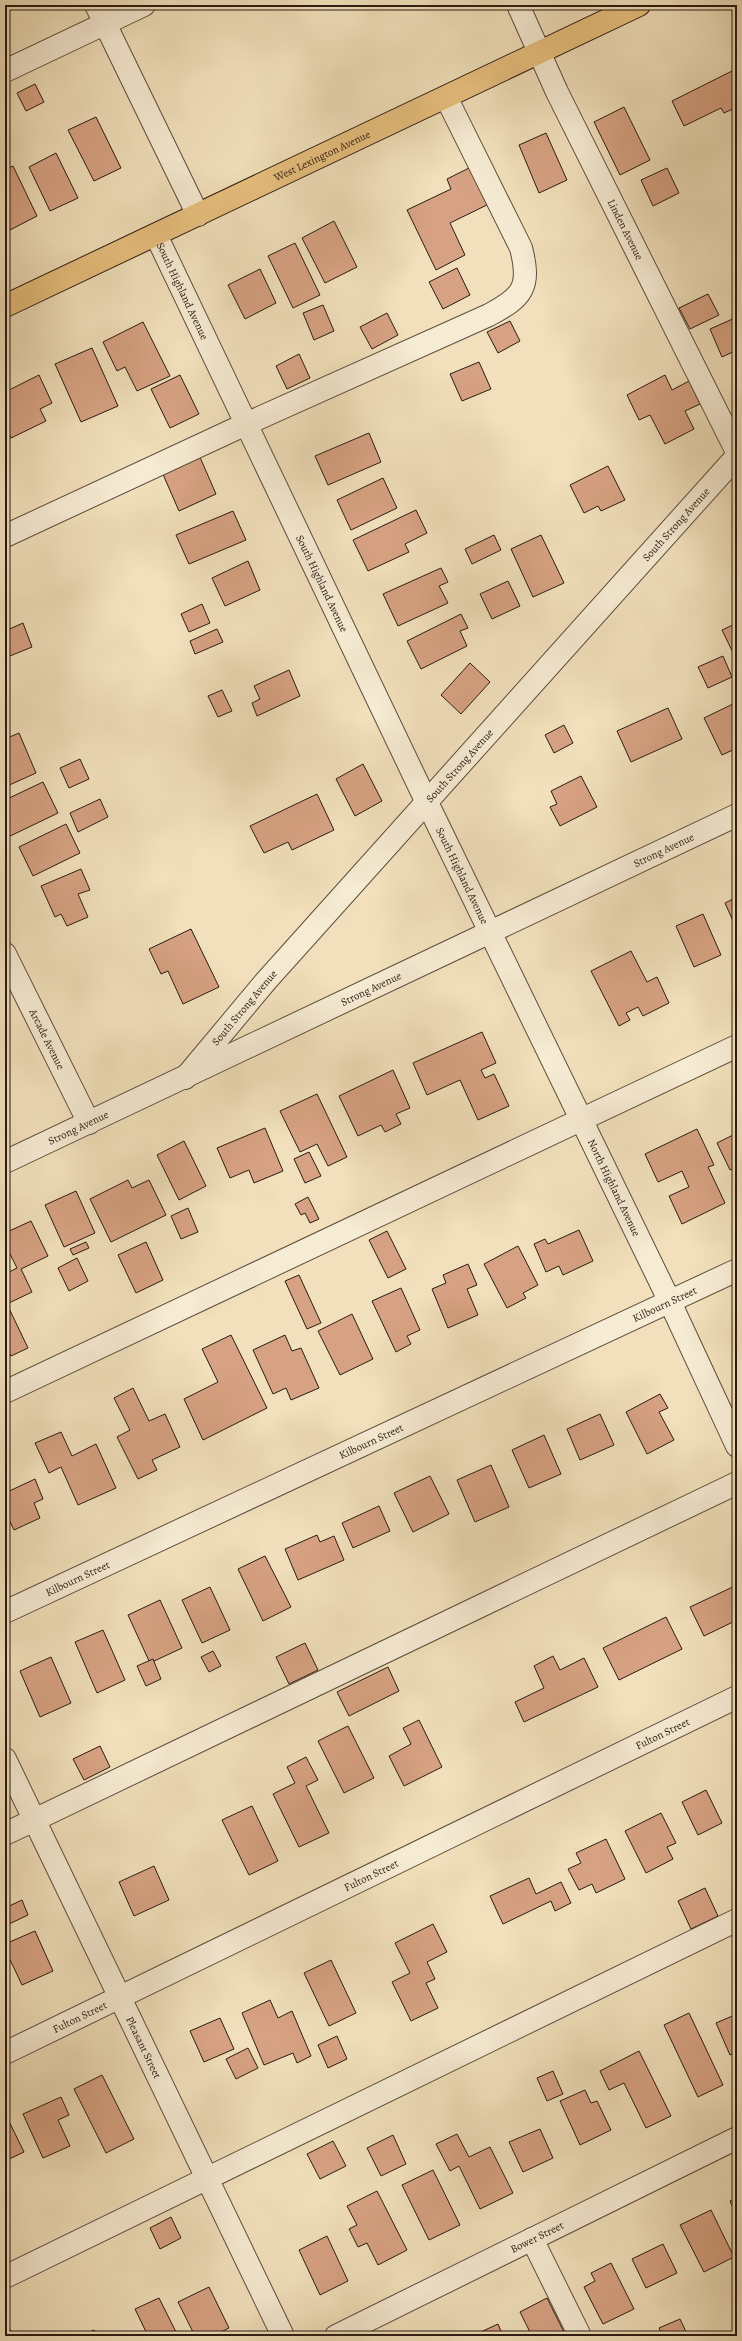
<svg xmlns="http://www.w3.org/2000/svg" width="742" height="2341" font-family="Alegreya,serif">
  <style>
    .building { fill: #d7a283; stroke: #2a1b13 }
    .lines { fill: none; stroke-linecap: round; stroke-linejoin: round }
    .minor-casing { stroke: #5c4c3d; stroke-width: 24 }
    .major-casing { stroke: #2a1b13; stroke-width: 24 }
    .minor { stroke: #f6ebd3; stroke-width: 22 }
    .major { stroke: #e8c07e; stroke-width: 22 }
    .labels { text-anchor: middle; stroke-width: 3.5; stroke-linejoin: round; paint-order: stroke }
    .street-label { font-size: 11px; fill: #2a1b13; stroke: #f6ebd3 }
  </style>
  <rect width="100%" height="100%" fill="#f1e0bb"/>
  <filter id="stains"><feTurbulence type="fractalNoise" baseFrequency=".005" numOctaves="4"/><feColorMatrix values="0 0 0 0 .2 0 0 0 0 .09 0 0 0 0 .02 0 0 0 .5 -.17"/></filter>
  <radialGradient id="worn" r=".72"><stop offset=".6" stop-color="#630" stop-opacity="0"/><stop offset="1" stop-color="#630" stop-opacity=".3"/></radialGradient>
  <g class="building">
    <path d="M736,69L737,107L724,113L721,108L684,126L672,101Z"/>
    <path d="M35,84L44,102L26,111L17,93Z"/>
    <path d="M624,107L650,160L620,175L594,122Z"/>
    <path d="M96,117L121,168L94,181L68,130Z"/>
    <path d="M546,133L567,180L539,193L519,145Z"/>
    <path d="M56,153L78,198L50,211L29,167Z"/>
    <path d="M475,165L493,202L450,223L465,255L436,270L407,210L451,189L447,179Z"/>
    <path d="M13,166L37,216L10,230L5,220V170Z"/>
    <path d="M667,168L679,193L653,206L641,180Z"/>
    <path d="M334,221L357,267L325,283L302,238Z"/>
    <path d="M295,243L320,295L293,308L268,256Z"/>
    <path d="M457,268L470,295L443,309L429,282Z"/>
    <path d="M260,269L276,303L245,319L228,285Z"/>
    <path d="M708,294L719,315L690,329L679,308Z"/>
    <path d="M323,305L334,331L314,340L303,313Z"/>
    <path d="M387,313L398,335L372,349L360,327Z"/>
    <path d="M737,317V350L722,357L710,329Z"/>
    <path d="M510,321L520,341L498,353L487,332Z"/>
    <path d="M143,322L170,376L137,391L125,367L117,371L103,342Z"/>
    <path d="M92,348L118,406L81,422L55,364Z"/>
    <path d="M299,354L310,378L287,389L276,366Z"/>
    <path d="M479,362L491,389L462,401L450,374Z"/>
    <path d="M39,375L52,403L40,409L46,421L11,438L5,425V392Z"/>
    <path d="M180,375L199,414L170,428L151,389Z"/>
    <path d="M665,375L672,390L689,381L700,404L685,411L694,429L665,444L650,415L639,420L627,395Z"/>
    <path d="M369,433L381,462L328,485L315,456Z"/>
    <path d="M199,455L216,494L179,511L162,472Z"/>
    <path d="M608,466L625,500L601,511L598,506L584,513L570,485Z"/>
    <path d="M383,478L397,508L351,530L337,500Z"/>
    <path d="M416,510L427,533L405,544L409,552L368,571L353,540Z"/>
    <path d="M233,511L246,540L189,564L176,535Z"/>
    <path d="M494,535L501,550L472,564L465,549Z"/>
    <path d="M541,535L564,583L533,597L511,549Z"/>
    <path d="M248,561L260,590L225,606L212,578Z"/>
    <path d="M441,568L448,582L439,586L448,603L398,626L383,594Z"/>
    <path d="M508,581L520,606L492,619L480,594Z"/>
    <path d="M202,604L210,623L189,632L181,614Z"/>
    <path d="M461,614L468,628L460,631L467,646L421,669L407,641Z"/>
    <path d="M23,623L32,647L5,658V631Z"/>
    <path d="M737,623V661L722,630Z"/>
    <path d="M217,629L223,642L195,654L190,641Z"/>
    <path d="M723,656L732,677L708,688L698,667Z"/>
    <path d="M470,663L490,682L461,714L441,695Z"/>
    <path d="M289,670L300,696L257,716L252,703L260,699L254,686Z"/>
    <path d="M222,690L232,711L218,717L208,696Z"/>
    <path d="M733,704L737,712V748L722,755L704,718Z"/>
    <path d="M668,708L682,739L631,762L617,731Z"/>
    <path d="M564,725L573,743L554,753L545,735Z"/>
    <path d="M19,733L36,773L5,787V739Z"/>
    <path d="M80,759L89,779L69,788L60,768Z"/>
    <path d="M363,764L382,801L355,816L336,779Z"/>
    <path d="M581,776L597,807L560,826L550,807L557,804L551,791Z"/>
    <path d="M43,782L58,813L6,838L5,800Z"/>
    <path d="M317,794L334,830L292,850L288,842L264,853L250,826Z"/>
    <path d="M100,799L108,817L78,832L70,813Z"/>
    <path d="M66,824L80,853L33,876L19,847Z"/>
    <path d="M81,869L90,890L78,894L88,917L67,926L61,914L55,917L41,886Z"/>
    <path d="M737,897V930L725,903Z"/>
    <path d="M703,914L721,955L694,967L676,926Z"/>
    <path d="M191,929L219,987L183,1004L168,971L161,974L149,949Z"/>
    <path d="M631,951L647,982L657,977L669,1003L643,1016L638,1007L626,1013L630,1020L619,1026L591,971Z"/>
    <path d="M482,1032L496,1063L481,1070L485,1078L494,1074L509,1106L478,1120L460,1080L427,1095L413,1063Z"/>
    <path d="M393,1070L410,1108L396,1114L401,1124L385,1132L381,1125L358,1136L339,1096Z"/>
    <path d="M317,1094L347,1157L328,1166L317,1144L300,1152L280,1111Z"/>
    <path d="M265,1128L283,1171L254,1183L249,1170L230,1178L217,1148Z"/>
    <path d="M697,1129L714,1165L708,1167L725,1203L682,1224L669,1196L689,1187L682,1171L658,1182L645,1154Z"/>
    <path d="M737,1133V1167L730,1170L717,1143Z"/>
    <path d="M184,1141L206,1186L179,1200L157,1155Z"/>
    <path d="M309,1152L321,1176L305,1183L294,1159Z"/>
    <path d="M128,1180L132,1188L149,1180L166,1215L111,1242L90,1199Z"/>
    <path d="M76,1191L95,1233L64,1247L45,1205Z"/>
    <path d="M308,1197L319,1219L310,1223L305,1213L301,1215L295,1204Z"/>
    <path d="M188,1208L198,1232L181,1239L171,1216Z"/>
    <path d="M31,1221L48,1256L21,1269L32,1292L9,1303L5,1294V1274L17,1268L5,1244V1233Z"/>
    <path d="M579,1230L593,1261L563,1275L559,1266L546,1272L534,1244L545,1239L548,1244Z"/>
    <path d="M387,1231L406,1269L388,1278L369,1240Z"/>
    <path d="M86,1242L89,1248L73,1255L70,1249Z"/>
    <path d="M146,1242L163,1280L136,1293L118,1255Z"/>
    <path d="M518,1246L538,1285L523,1293L526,1298L507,1308L484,1264Z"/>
    <path d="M77,1258L88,1281L69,1291L58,1268Z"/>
    <path d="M468,1264L477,1285L467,1289L478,1315L448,1328L432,1289L446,1283L443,1275Z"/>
    <path d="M299,1275L321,1323L307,1329L285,1281Z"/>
    <path d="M401,1288L420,1330L407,1336L411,1344L396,1352L372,1301Z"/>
    <path d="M5,1300L28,1348L11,1356L5,1344Z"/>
    <path d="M352,1314L373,1359L340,1375L318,1331Z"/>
    <path d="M231,1335L267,1408L203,1440L184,1399L218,1382L202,1349Z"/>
    <path d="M285,1335L292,1351L301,1348L319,1388L291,1400L286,1388L273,1394L253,1350Z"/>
    <path d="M133,1388L149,1421L165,1414L180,1447L152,1460L157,1470L138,1479L117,1437L130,1430L114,1398Z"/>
    <path d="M660,1394L668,1408L659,1412L674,1440L647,1454L626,1412Z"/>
    <path d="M600,1414L614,1445L580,1460L567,1429Z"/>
    <path d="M61,1432L72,1456L96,1444L116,1488L78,1505L61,1467L49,1473L35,1443Z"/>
    <path d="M544,1435L561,1474L529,1488L512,1450Z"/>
    <path d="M491,1465L509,1507L475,1522L457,1480Z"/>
    <path d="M430,1476L449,1514L413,1532L394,1493Z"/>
    <path d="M35,1479L43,1499L34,1503L40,1518L14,1530L5,1511V1493Z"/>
    <path d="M379,1506L390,1531L353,1548L342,1523Z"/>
    <path d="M317,1535L320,1542L334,1536L344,1560L298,1580L285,1549Z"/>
    <path d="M265,1556L291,1607L263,1621L238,1569Z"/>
    <path d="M737,1585V1620L704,1636L690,1607Z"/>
    <path d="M210,1587L230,1630L202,1643L182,1600Z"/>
    <path d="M160,1600L182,1648L150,1663L128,1615Z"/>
    <path d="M666,1617L682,1649L619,1680L603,1648Z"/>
    <path d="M103,1630L125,1680L97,1693L75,1642Z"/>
    <path d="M305,1643L318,1670L289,1684L276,1657Z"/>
    <path d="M213,1651L221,1666L209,1672L201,1657Z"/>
    <path d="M553,1656L560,1670L584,1658L598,1687L524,1722L515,1702L544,1688L534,1666Z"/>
    <path d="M51,1657L71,1703L40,1717L20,1671Z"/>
    <path d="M153,1659L161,1679L146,1686L137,1666Z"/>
    <path d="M388,1667L399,1691L349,1716L337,1692Z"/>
    <path d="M419,1720L442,1767L404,1786L389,1756L411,1744L403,1728Z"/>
    <path d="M348,1726L374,1778L344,1793L318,1741Z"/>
    <path d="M100,1746L110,1767L84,1780L73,1759Z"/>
    <path d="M306,1757L318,1780L306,1786L329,1833L299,1847L273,1794L295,1783L287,1767Z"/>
    <path d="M706,1790L722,1823L698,1835L682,1802Z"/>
    <path d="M252,1806L278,1861L249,1875L222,1820Z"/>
    <path d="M661,1813L676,1843L667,1847L673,1859L646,1873L625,1831Z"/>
    <path d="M606,1839L625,1879L596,1893L592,1884L579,1890L568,1869L581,1863L576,1853Z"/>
    <path d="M154,1866L169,1900L134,1916L119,1882Z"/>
    <path d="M529,1878L536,1894L561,1882L571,1903L555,1911L551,1901L503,1924L490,1896Z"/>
    <path d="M705,1888L718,1916L691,1929L678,1901Z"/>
    <path d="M22,1900L28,1915L7,1925L5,1908Z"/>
    <path d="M433,1924L447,1952L427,1962L435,1979L426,1983L438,2008L411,2021L392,1982L410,1973L395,1943Z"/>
    <path d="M35,1931L53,1971L22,1985L5,1949V1944Z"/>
    <path d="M331,1960L356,2013L329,2026L304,1973Z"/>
    <path d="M270,2000L278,2018L292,2011L311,2056L297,2063L293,2053L264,2065L242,2013Z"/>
    <path d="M689,2013L723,2085L698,2097L664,2025Z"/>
    <path d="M737,2014V2052L730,2055L716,2023Z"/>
    <path d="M220,2018L234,2049L204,2062L190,2031Z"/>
    <path d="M337,2036L347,2059L328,2068L318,2045Z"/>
    <path d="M248,2048L258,2068L236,2079L226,2059Z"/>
    <path d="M639,2051L671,2116L646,2128L624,2083L609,2090L600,2071Z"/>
    <path d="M553,2071L563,2094L547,2101L537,2078Z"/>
    <path d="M102,2075L134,2139L106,2153L74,2089Z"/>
    <path d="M585,2090L591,2103L597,2101L611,2130L580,2145L560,2101Z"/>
    <path d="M61,2097L69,2115L58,2120L70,2146L43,2158L23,2114Z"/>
    <path d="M5,2113L24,2152L5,2161Z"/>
    <path d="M540,2129L553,2158L523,2172L509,2142Z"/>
    <path d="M457,2134L469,2157L490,2147L513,2193L480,2209L459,2166L450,2171L436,2144Z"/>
    <path d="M393,2135L406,2164L381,2176L367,2148Z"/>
    <path d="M333,2141L346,2166L320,2179L307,2154Z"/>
    <path d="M433,2170L460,2225L429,2240L402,2185Z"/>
    <path d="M377,2191L407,2250L378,2265L367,2243L358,2247L349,2229L357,2225L347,2206Z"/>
    <path d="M737,2198V2217L730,2201Z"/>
    <path d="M711,2210L734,2257L704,2272L680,2225Z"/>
    <path d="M171,2217L181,2238L160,2249L150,2228Z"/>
    <path d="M327,2236L348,2281L320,2295L299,2250Z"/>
    <path d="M663,2244L677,2273L646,2288L632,2259Z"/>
    <path d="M611,2263L634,2309L603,2324L584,2287L595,2281L591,2273Z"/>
    <path d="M209,2287L229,2328L213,2336H195L178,2302Z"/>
    <path d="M159,2298L178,2336H148L135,2309Z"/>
    <path d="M547,2298L566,2336H532L520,2312Z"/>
    <path d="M5,2319L13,2336H5Z"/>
    <path d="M680,2319L688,2336H663L659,2328Z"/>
    <path d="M498,2324L503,2336H472Z"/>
    <path d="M94,2330L97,2336H81Z"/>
  </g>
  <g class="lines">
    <g class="minor-casing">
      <g id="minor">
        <path d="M96,5L198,215"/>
        <path id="s1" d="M518,5L557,92L737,452"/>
        <path d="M5,71L144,5"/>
        <path id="s2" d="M156,235L419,786L670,1302L737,1446"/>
        <path d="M5,536L246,424L489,315C523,297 531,287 521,248L446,97"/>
        <path id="s3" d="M5,954L89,1123"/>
        <path id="s4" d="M185,1078L266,981L737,456"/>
        <path id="s5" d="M5,1162L737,815"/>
        <path d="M5,1392L737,1046"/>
        <path id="s6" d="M5,1612L737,1270"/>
        <path id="s7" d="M5,1759L283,2336"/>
        <path d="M5,1834L737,1483"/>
        <path id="s8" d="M5,2053L737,1697"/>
        <path d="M532,2239L580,2336"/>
        <path d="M5,2277L737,1920"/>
        <path id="s9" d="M336,2336L737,2138"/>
      </g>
    </g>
    <g class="major-casing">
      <g id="major">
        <path id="s10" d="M5,306L639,5"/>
      </g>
    </g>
    <use href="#minor" class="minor"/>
    <use href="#major" class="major"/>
  </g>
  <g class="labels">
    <g class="street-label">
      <text dy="4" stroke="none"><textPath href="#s10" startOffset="351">West Lexington Avenue</textPath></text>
      <text dy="4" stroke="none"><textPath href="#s1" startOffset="249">Linden Avenue</textPath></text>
      <text dy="4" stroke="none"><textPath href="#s2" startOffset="62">South Highland Avenue</textPath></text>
      <text dy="4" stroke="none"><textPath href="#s4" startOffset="740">South Strong Avenue</textPath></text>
      <text dy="4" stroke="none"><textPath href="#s2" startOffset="386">South Highland Avenue</textPath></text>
      <text dy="4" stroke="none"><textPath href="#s4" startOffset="416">South Strong Avenue</textPath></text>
      <text dy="4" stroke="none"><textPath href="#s5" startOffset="729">Strong Avenue</textPath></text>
      <text dy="4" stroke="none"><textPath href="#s2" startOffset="710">South Highland Avenue</textPath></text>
      <text dy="4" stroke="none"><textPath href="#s5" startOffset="405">Strong Avenue</textPath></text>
      <text dy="4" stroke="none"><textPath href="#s4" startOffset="92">South Strong Avenue</textPath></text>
      <text dy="4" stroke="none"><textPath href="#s3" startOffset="95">Arcade Avenue</textPath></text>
      <text dy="4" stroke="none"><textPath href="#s5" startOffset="81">Strong Avenue</textPath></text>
      <text dy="4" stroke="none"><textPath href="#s2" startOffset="1057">North Highland Avenue</textPath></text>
      <text dy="4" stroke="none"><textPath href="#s6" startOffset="728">Kilbourn Street</textPath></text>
      <text dy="4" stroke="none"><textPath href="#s6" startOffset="404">Kilbourn Street</textPath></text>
      <text dy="4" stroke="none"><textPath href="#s6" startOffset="80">Kilbourn Street</textPath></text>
      <text dy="4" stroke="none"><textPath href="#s8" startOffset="731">Fulton Street</textPath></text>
      <text dy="4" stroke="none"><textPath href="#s8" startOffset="407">Fulton Street</textPath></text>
      <text dy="4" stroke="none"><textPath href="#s8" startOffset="83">Fulton Street</textPath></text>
      <text dy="4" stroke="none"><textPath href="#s7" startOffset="320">Pleasant Street</textPath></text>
      <text dy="4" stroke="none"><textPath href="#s9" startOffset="224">Bower Street</textPath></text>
    </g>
  </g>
  <rect width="742" height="2341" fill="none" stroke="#f1e0bb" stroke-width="20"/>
  <rect x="6" y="6" width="730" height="2329" fill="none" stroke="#2a1b13" stroke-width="2"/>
  <rect x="10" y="10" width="722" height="2321" fill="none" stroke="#2a1b13"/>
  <rect width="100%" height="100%" filter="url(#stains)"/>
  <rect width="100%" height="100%" fill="url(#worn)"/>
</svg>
